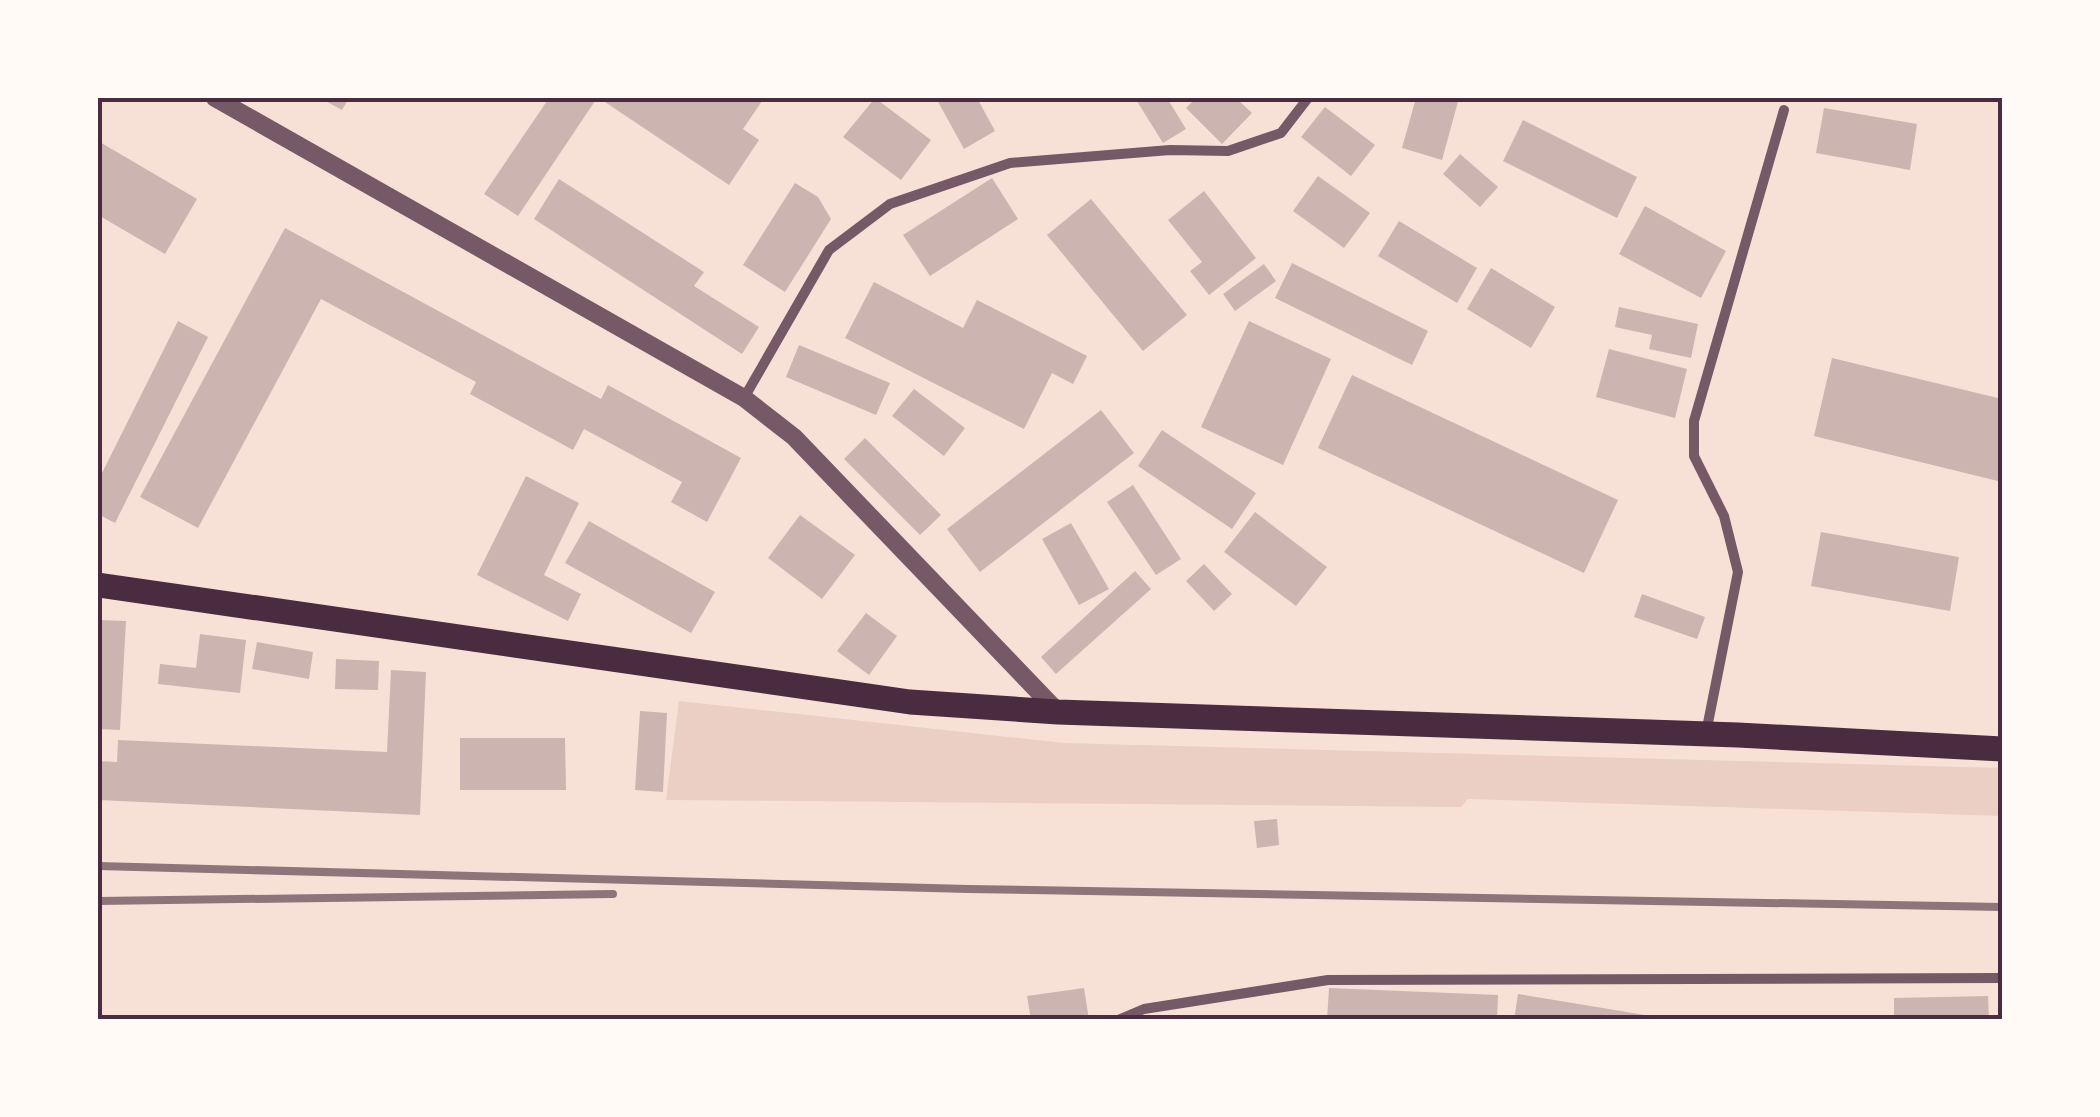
<svg xmlns="http://www.w3.org/2000/svg" width="2100" height="1117" font-family="Ubuntu,sans-serif">
  <style>
    .green { fill: #ebcfc5 }
    .building { fill: #ccb4b1 }
    .lines { fill: none; stroke-linecap: round; stroke-linejoin: round }
    .minor { stroke: #755966; stroke-width: 10 }
    .tertiary { stroke: #755966; stroke-width: 18 }
    .primary { stroke: #4a2c40; stroke-width: 25 }
    .rail { stroke: #8f747c; stroke-width: 8 }
    .neatline { fill: none; stroke: #4a2c40; stroke-width: 4 }
  </style>
  <rect width="100%" height="100%" fill="#f7e1d7"/>
  <path class="green" d="M679,701L1065,743L2002,768V816L1468,799L1461,807L666,800Z"/>
  <g class="building">
    <path d="M320,98H349L342,110Z"/>
    <path d="M549,98H597L518,216L484,194Z"/>
    <path d="M599,98H764L743,129L759,140L729,185Z"/>
    <path d="M875,98L931,140L901,180L843,137Z"/>
    <path d="M936,98H977L995,131L964,149Z"/>
    <path d="M1135,98H1167L1186,129L1163,143Z"/>
    <path d="M1196,98H1236L1252,113L1222,144L1186,108Z"/>
    <path d="M1416,98H1459L1442,160L1402,148Z"/>
    <path d="M1325,107L1375,145L1351,176L1301,137Z"/>
    <path d="M1824,108L1917,124L1910,170L1816,153Z"/>
    <path d="M1523,120L1637,177L1617,218L1503,161Z"/>
    <path d="M98,141L197,199L165,254L98,215Z"/>
    <path d="M1460,154L1498,187L1480,207L1443,174Z"/>
    <path d="M1318,176L1370,213L1344,248L1293,211Z"/>
    <path d="M992,178L1018,219L930,276L903,235Z"/>
    <path d="M559,179L704,272L694,286L759,327L742,354L534,219Z"/>
    <path d="M795,183L818,197L831,219L785,292L743,265Z"/>
    <path d="M1204,191L1256,258L1209,295L1190,271L1202,262L1168,220Z"/>
    <path d="M1091,199L1187,315L1143,351L1047,235Z"/>
    <path d="M1645,206L1726,251L1701,298L1619,254Z"/>
    <path d="M1399,221L1477,268L1457,303L1378,256Z"/>
    <path d="M285,228L601,399L608,385L741,458L707,522L671,502L682,482L584,429L573,450L470,394L476,382L321,299L198,528L140,497Z"/>
    <path d="M1292,263L1428,331L1412,365L1275,298Z"/>
    <path d="M1264,264L1276,281L1235,311L1223,294Z"/>
    <path d="M1491,268L1555,307L1531,348L1467,309Z"/>
    <path d="M874,282L963,328L977,300L1087,356L1073,384L1052,373L1024,429L845,338Z"/>
    <path d="M1619,307L1698,324L1691,358L1649,349L1652,335L1615,327Z"/>
    <path d="M178,321L208,337L115,523L98,514V481Z"/>
    <path d="M1249,321L1331,359L1283,465L1201,427Z"/>
    <path d="M799,345L890,383L876,415L786,377Z"/>
    <path d="M1609,349L1687,369L1675,418L1596,397Z"/>
    <path d="M1832,358L2002,399V482L1814,436Z"/>
    <path d="M1352,375L1618,500L1584,573L1318,448Z"/>
    <path d="M914,389L965,428L944,456L892,416Z"/>
    <path d="M1101,410L1134,453L980,572L947,529Z"/>
    <path d="M1162,430L1256,493L1232,529L1138,466Z"/>
    <path d="M865,438L941,515L920,535L844,459Z"/>
    <path d="M526,476L579,503L544,575L581,594L568,621L477,575Z"/>
    <path d="M1133,485L1181,559L1156,575L1107,502Z"/>
    <path d="M1255,512L1327,567L1296,606L1224,552Z"/>
    <path d="M800,515L855,555L822,599L768,558Z"/>
    <path d="M589,521L715,592L691,633L565,563Z"/>
    <path d="M1071,523L1109,589L1079,605L1042,539Z"/>
    <path d="M1821,532L1959,557L1950,611L1811,586Z"/>
    <path d="M1204,564L1232,594L1214,611L1186,581Z"/>
    <path d="M1135,571L1151,589L1056,674L1041,657Z"/>
    <path d="M1642,594L1705,617L1697,639L1634,617Z"/>
    <path d="M866,613L897,636L869,675L837,651Z"/>
    <path d="M98,620L126,621L120,730L98,729Z"/>
    <path d="M200,634L246,640L240,693L158,684L160,664L196,668Z"/>
    <path d="M257,642L313,652L309,679L252,669Z"/>
    <path d="M336,659L379,661L378,690L335,689Z"/>
    <path d="M391,670L426,672L420,815L98,800V761L117,762L118,740L387,752Z"/>
    <path d="M640,711L667,713L663,792L635,790Z"/>
    <path d="M460,738H565L566,790H460Z"/>
    <path d="M1277,819L1279,845L1257,848L1254,821Z"/>
    <path d="M1084,988L1089,1020H1031L1027,996Z"/>
    <path d="M1329,988L1498,995L1497,1020H1327Z"/>
    <path d="M1518,994L1657,1017V1020H1514Z"/>
    <path d="M1988,996L1989,1020H1894V998Z"/>
  </g>
  <g class="lines">
    <g class="minor">
      <path d="M744,398L829,250L890,204L1010,163L1170,150L1228,151L1281,133L1308,98"/>
      <path d="M1706,733L1738,572L1724,516L1694,456V421L1784,110"/>
      <path d="M1118,1020L1144,1009L1328,980L2002,978"/>
    </g>
    <path class="tertiary" d="M215,98L744,398L794,437L1058,712"/>
    <path class="primary" d="M98,585L910,702L1058,712L1738,735L2002,749"/>
    <g class="rail">
      <path d="M98,866L968,889L2002,907"/>
      <path d="M98,901L613,894"/>
    </g>
  </g>
  <rect width="2100" height="1117" fill="none" stroke="#fffaf5" stroke-width="200"/>
  <rect x="100" y="100" width="1900" height="917" class="neatline"/>
</svg>
